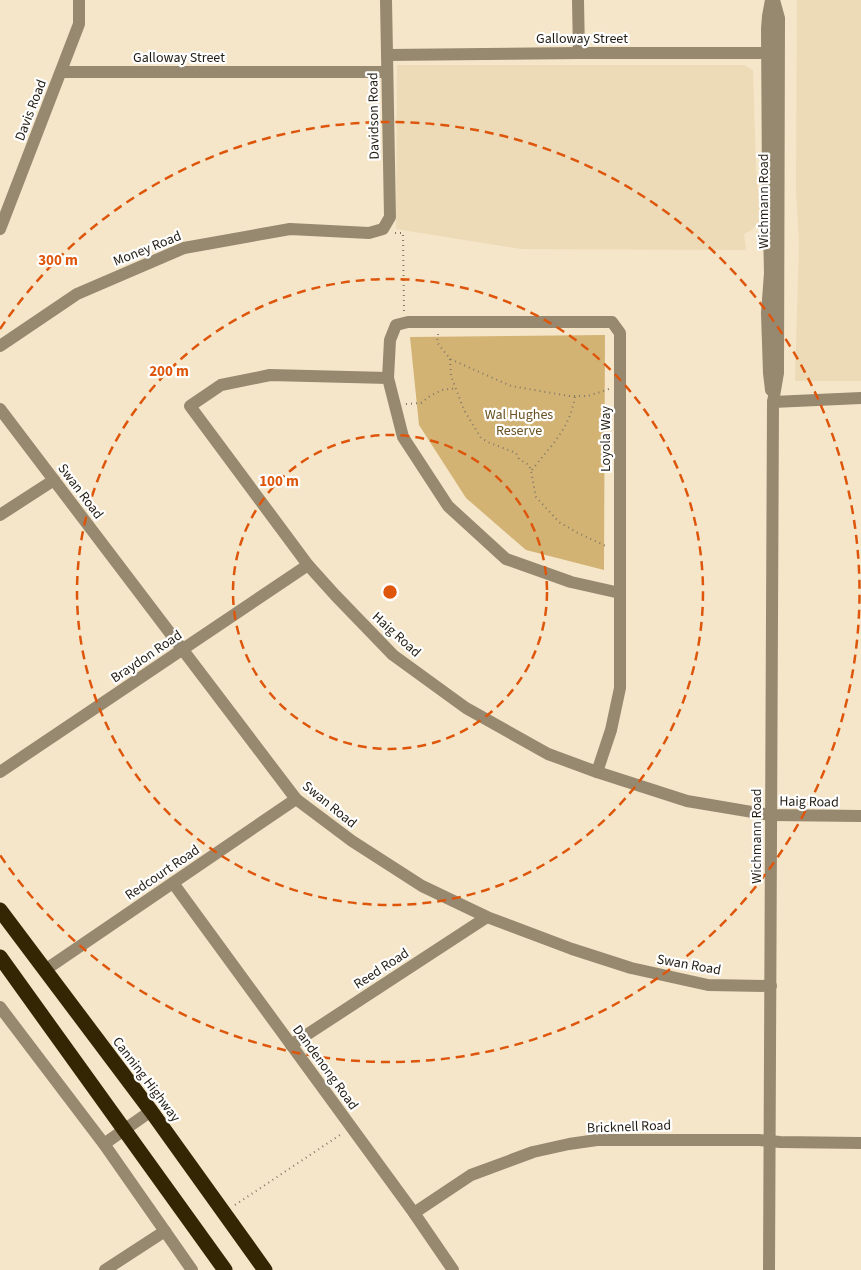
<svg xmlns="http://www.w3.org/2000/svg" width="861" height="1270" font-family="'Source Sans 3',sans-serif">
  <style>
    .built { fill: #eddab7 }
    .green { fill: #d3b374 }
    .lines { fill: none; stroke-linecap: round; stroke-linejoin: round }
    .path { stroke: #827965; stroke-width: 2; stroke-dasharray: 1 4; stroke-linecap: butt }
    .minor { stroke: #978970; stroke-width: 12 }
    .highway { stroke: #352603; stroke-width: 15 }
    .ring { fill: none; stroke: #de560c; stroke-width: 2.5; stroke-dasharray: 9 6 }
    .labels { text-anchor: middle; stroke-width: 4.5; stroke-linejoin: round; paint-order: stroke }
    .street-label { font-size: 14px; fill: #221d12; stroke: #fff }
    .park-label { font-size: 14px; fill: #695121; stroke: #fff }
    .centre { fill: #de560c; stroke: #fff; stroke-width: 2.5 }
    .ring-label { font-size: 15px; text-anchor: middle; font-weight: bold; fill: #de560c; stroke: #fff; stroke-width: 4.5; stroke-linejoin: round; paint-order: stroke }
  </style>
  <rect width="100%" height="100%" fill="#f5e6c9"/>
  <g class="built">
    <path d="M797,0H861V381H795L799,245L796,188Z"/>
    <path d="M397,65H744L753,70L756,169L761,219L752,230L744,234L746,250L521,249L396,229Z"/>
  </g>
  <path class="green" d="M604,335H605L604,570L526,550L466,498L419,425L410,337Z"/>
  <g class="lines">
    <g class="path">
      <path d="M395,233H403L404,312"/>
      <path d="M438,334L437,342L450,359L511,386L569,396H588L609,389"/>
      <path d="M450,359L451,376L464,410L481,438L490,443L516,453L519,459L529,465L531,471L536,497L547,509L559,522L578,533L608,547"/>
      <path d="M406,404L421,403L430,396L442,390L457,388"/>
      <path d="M532,470C551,445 570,429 575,396"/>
      <path d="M235,1205L343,1133"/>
    </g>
    <g class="minor">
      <path d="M578,0L579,53"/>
      <path d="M387,55L579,53H775"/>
      <path d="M61,72H387"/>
      <path d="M0,229L79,24V0"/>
      <path d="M0,346L77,294L184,248L290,229L369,233L383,229L390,217L386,0"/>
      <path d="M388,378L270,375L221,385L190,406L308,565L335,595L393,655L466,708L548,754L597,772L687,801L770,815L861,816"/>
      <path d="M771,390L769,373L767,313L770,273L768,186L767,29L768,16L771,0"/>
      <path d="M773,402L861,398"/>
      <path d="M0,409L296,799L352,841L422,886L487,917L572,949L631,968L708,985L771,986"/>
      <path d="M0,515L54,480"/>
      <path d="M0,772L308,565"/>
      <path d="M597,772L611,730L620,688V333L612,322H408L396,325L390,340L388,378L403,437L448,506L506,559L571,582L620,593"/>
      <path d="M173,883L414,1213L453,1270"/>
      <path d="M45,970L296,799"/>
      <path d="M0,1007L104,1144L192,1270"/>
      <path d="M291,1045L487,917"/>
      <path d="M104,1144L151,1111"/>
      <path d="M414,1213L471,1175L533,1152L569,1144L597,1140H759L780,1142L861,1143"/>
      <path d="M105,1270L165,1231"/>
      <path d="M769,1270L773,402L778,373L779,18L774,0"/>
    </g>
    <g class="highway">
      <path d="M0,910L151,1111L265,1270"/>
      <path d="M0,957L225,1270"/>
    </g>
  </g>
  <g class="ring">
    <circle cx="390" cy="592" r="157"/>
    <circle cx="390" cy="592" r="313"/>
    <path d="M0 329A470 470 0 1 1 0 855"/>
  </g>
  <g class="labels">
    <g class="street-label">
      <text x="582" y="43">Galloway Street</text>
      <text x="179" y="62">Galloway Street</text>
      <text transform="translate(30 110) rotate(-69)" y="5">Davis Road</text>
      <text transform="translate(373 116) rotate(-91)" y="5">Davidson Road</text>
      <text transform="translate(763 201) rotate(-90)" y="5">Wichmann Road</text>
      <text transform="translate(147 248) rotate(-22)" y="5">Money Road</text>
      <text transform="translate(605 439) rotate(-90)" y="5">Loyola Way</text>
      <text transform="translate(81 491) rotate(53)" y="5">Swan Road</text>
      <text transform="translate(397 634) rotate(42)" y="5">Haig Road</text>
      <text transform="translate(146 656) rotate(-34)" y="5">Braydon Road</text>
      <text transform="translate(809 801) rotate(1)" y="5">Haig Road</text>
      <text transform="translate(330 804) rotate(39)" y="5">Swan Road</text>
      <text transform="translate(756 836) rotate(-90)" y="5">Wichmann Road</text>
      <text transform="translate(162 872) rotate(-34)" y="5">Redcourt Road</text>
      <text transform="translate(689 964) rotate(10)" y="5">Swan Road</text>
      <text transform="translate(381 968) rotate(-33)" y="5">Reed Road</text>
      <text transform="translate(326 1067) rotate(54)" y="5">Dandenong Road</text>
      <text transform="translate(147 1079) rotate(53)" y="5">Canning Highway</text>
      <text transform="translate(629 1126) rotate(-2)" y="5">Bricknell Road</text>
    </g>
    <g class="park-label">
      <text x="519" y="419">Wal Hughes<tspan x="519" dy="16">Reserve</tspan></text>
    </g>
  </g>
  <circle cx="390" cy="592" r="8" class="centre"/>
  <g class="ring-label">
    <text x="58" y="265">300 m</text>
    <text x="169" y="376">200 m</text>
    <text x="279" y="486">100 m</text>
  </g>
</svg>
